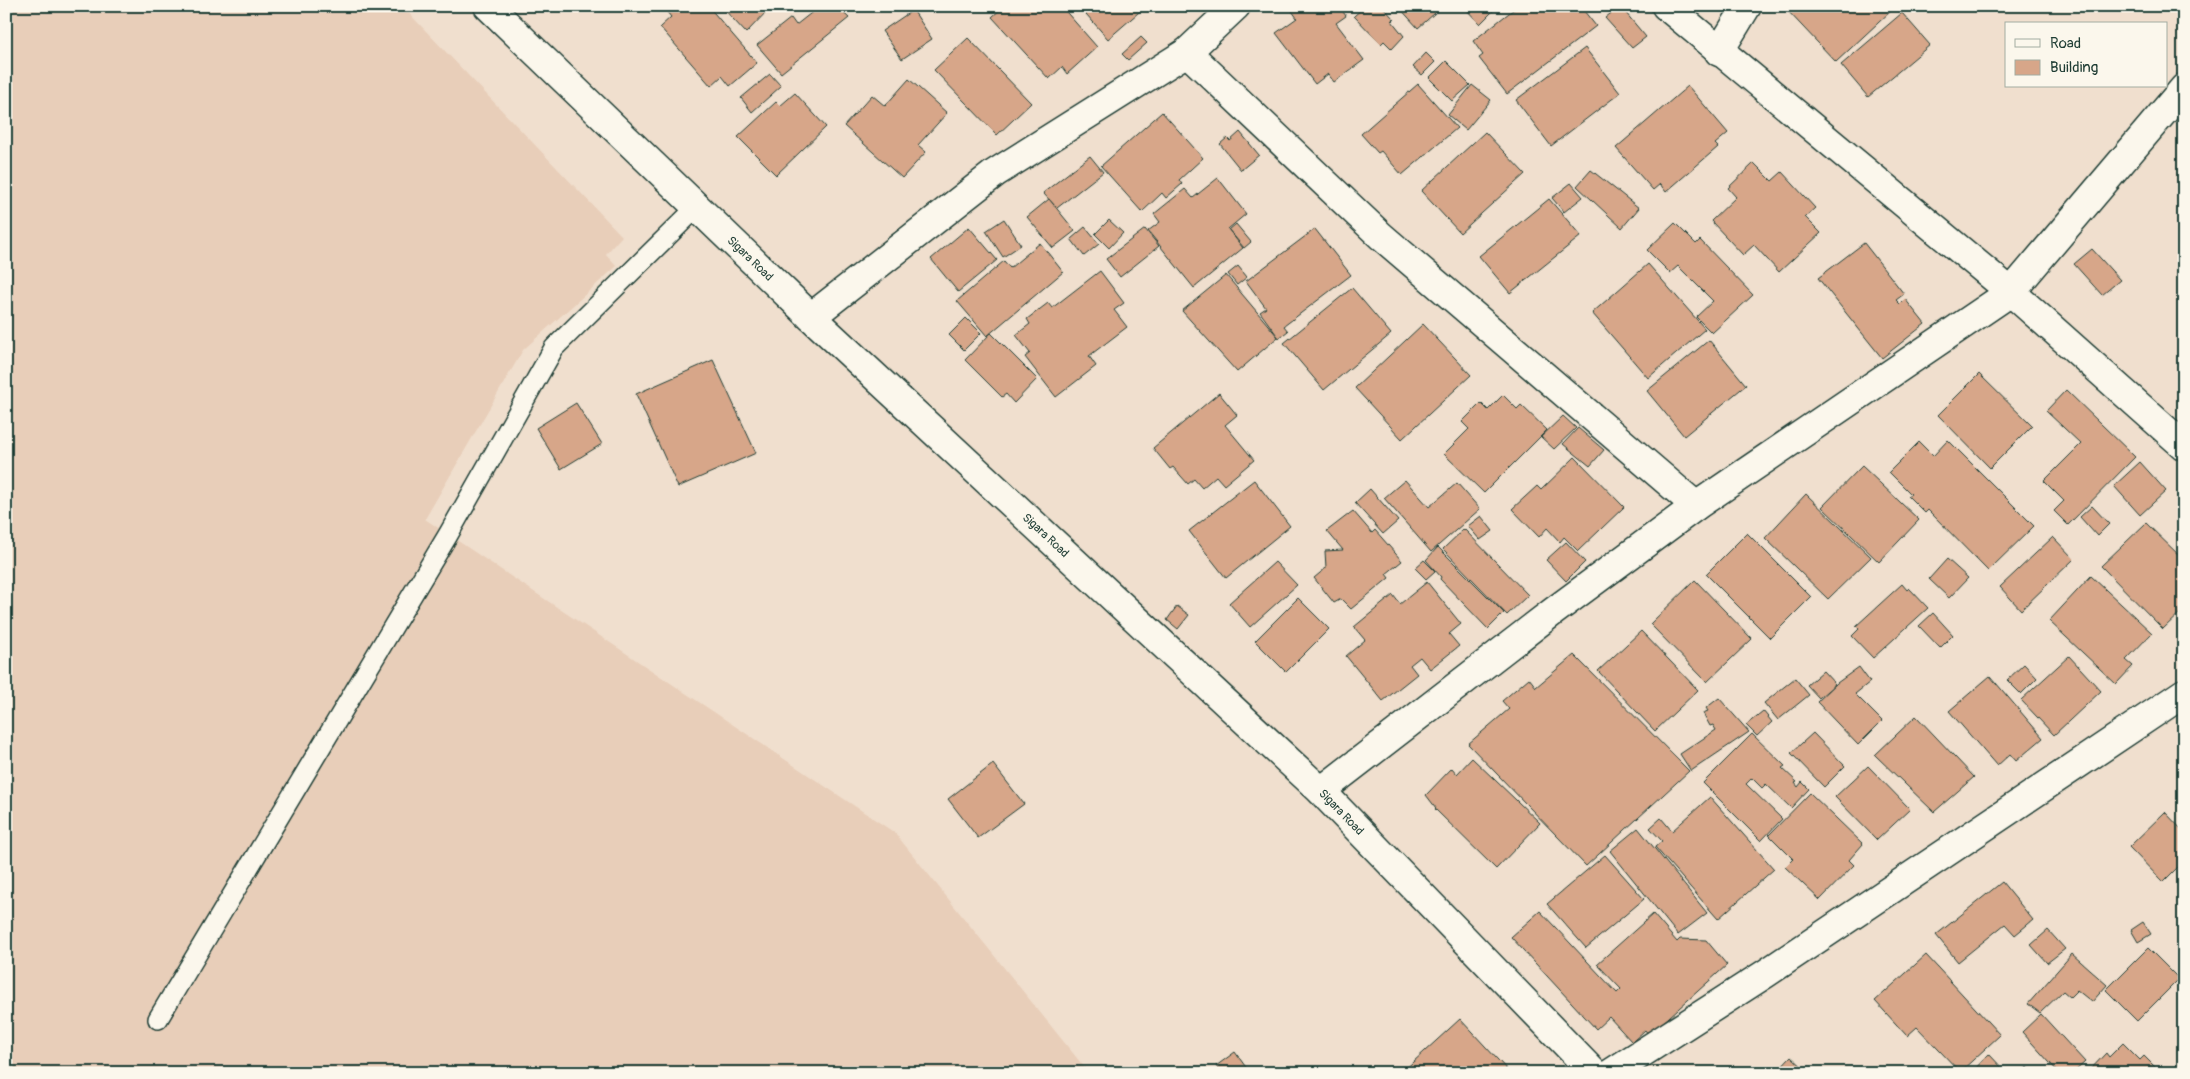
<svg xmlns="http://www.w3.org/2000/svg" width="2190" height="1079" font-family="Pangolin,sans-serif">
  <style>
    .built { fill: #e8ceb9 }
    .building { fill: #d7a689; stroke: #1f3d34 }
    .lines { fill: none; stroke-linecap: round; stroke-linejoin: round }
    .service-casing { stroke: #1f3d34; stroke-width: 22 }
    .minor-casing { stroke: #1f3d34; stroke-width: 31 }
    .service { stroke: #fbf7ec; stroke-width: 19 }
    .minor { stroke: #fbf7ec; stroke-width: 28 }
    .labels { text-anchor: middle; stroke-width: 5; stroke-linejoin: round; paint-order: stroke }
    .street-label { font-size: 12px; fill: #1f3d34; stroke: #fbf7ec }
  </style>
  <rect width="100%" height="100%" fill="#f0dfce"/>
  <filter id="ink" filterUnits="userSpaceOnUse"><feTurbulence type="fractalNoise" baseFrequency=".02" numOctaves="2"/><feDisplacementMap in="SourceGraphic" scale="10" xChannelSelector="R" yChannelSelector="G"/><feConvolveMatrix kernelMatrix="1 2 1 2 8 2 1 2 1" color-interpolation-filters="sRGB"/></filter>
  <g filter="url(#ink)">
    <path class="built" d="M6,6H402L622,236L606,254L617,266L523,350L425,519L895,833L1089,1073H6Z"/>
    <g class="building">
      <path d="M662,6H708L757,63L730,86L722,76L711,86L660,27L671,17Z"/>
      <path d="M721,6H772L746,33Z"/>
      <path d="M820,6H836L849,18L781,73L757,45L791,18L796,25Z"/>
      <path d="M1004,6H1061L1097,47L1067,74L1062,67L1049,79L992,17Z"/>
      <path d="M1079,6H1146L1108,39Z"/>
      <path d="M1292,6H1339L1346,16L1336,23L1364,60L1334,82L1328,74L1315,84L1276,33L1297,18L1290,8Z"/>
      <path d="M1365,6H1382L1394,19L1392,21L1404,36L1392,49L1384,41L1381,44L1354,16Z"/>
      <path d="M1398,6H1443L1418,28Z"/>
      <path d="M1463,6H1498L1480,24Z"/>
      <path d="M1518,6H1580L1596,26L1507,94L1479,58L1483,55L1473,41Z"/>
      <path d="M1620,6L1646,37L1632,48L1605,18Z"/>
      <path d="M1787,6H1888L1892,10L1836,62L1785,8Z"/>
      <path d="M913,10L932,39L902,59L882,31Z"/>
      <path d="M1902,13L1930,45L1868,97L1841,65Z"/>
      <path d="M1141,37L1147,43L1128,60L1122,54Z"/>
      <path d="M968,38L1031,103L997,135L934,70Z"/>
      <path d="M1585,48L1620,93L1551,146L1516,100Z"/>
      <path d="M1426,53L1435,62L1422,75L1413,67Z"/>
      <path d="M1446,61L1470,85L1452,101L1429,78Z"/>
      <path d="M770,74L781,86L752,112L741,98Z"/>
      <path d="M909,79L947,113L918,145L926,152L902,178L844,126L872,95L885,106Z"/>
      <path d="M1418,84L1457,128L1402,175L1381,151L1378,153L1361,134Z"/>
      <path d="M1472,85L1491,100L1466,130L1448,115Z"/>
      <path d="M1688,86L1728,133L1715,144L1718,147L1666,192L1660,184L1653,190L1616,148Z"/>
      <path d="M795,93L826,127L776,175L738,137L776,102L780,106Z"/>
      <path d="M1162,112L1203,158L1179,180L1182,184L1166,198L1162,193L1142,212L1101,166Z"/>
      <path d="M1240,132L1259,155L1241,170L1220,144L1227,138L1230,141Z"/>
      <path d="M1485,132L1525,174L1460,233L1421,191Z"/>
      <path d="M1090,156L1103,172L1057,208L1043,193Z"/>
      <path d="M1754,163L1772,181L1782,172L1815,208L1805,217L1821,233L1779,272L1754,245L1743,255L1711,221L1736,197L1728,188Z"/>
      <path d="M1591,170L1639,208L1622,228L1577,186Z"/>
      <path d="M1218,178L1246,214L1228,229L1243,248L1194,288L1148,231L1160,222L1154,214L1185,189L1193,198Z"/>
      <path d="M1571,183L1583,197L1564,212L1552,198Z"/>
      <path d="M1049,199L1075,231L1053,248L1027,217Z"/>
      <path d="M1549,199L1581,236L1510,293L1479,256Z"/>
      <path d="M1004,219L1021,245L1003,257L986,231Z"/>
      <path d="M1109,220L1123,233L1109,248L1095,234Z"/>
      <path d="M1675,223L1696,244L1700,240L1753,295L1712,333L1696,317L1713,301L1678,266L1670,273L1647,250Z"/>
      <path d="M1236,224L1251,242L1244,248L1229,230Z"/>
      <path d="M969,227L997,260L958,292L931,259Z"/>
      <path d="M1085,227L1099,244L1084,256L1071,239Z"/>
      <path d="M1145,229L1159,246L1120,277L1106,259Z"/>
      <path d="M1315,229L1351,275L1284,326L1288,331L1279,338L1260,312L1266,308L1246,281Z"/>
      <path d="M1040,243L1063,272L987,336L957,301L1004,261L1010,268Z"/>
      <path d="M1864,243L1904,294L1896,300L1900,304L1905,299L1925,324L1882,358L1818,278Z"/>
      <path d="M2092,249L2120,280L2102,295L2074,264Z"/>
      <path d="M1648,264L1705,329L1648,378L1592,313Z"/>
      <path d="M1238,266L1247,277L1237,285L1228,274Z"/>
      <path d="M1100,271L1124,303L1114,310L1127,327L1089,356L1096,366L1056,397L1025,357L1030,353L1016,335L1030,324L1027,319L1048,303L1052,308Z"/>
      <path d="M1226,275L1278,337L1237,372L1182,311Z"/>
      <path d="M1352,288L1391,334L1324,390L1284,343Z"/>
      <path d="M966,318L981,333L964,350L949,335Z"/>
      <path d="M1423,324L1471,375L1402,439L1355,388Z"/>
      <path d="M991,333L1037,379L1014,403L1006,394L1002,397L965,360Z"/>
      <path d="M1709,340L1746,385L1684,436L1647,391Z"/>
      <path d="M713,360L756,453L678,487L636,394Z"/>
      <path d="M1979,374L2032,426L1990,468L1938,415Z"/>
      <path d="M2066,390L2135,457L2068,525L2054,511L2064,501L2044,481L2081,444L2046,411Z"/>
      <path d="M1219,393L1237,415L1225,425L1254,460L1224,485L1216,476L1202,488L1194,479L1188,484L1173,467L1170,469L1153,448Z"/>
      <path d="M1503,395L1517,409L1521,405L1547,430L1484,493L1444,454L1469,429L1462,422L1481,403L1488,410Z"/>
      <path d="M576,403L602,444L561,469L536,428Z"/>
      <path d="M1563,416L1576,428L1554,449L1541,437Z"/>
      <path d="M1578,428L1604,450L1590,466L1563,444Z"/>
      <path d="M1948,440L2034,526L1988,571L1928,510L1925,513L1908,496L1911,494L1889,472L1919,442L1933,456Z"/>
      <path d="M1575,457L1624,507L1578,551L1564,537L1560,542L1547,528L1539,537L1512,509L1537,486L1541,490Z"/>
      <path d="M2140,462L2166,491L2140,515L2114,486Z"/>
      <path d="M1862,466L1919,520L1879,562L1822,507Z"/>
      <path d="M1254,480L1290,526L1226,578L1189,531Z"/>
      <path d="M1405,480L1429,507L1457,483L1480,509L1431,552L1384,498Z"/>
      <path d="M1370,489L1398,521L1383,534L1355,503Z"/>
      <path d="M1806,494L1871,557L1828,599L1765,538Z"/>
      <path d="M2092,506L2109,524L2097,536L2080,517Z"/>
      <path d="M1353,511L1372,533L1375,530L1402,561L1386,574L1389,578L1351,609L1341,599L1334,603L1314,578L1326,568L1325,551L1343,550L1327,531Z"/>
      <path d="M1481,516L1493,531L1480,540L1468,526Z"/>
      <path d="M2146,523L2184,560V609L2163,629L2101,566Z"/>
      <path d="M1464,529L1528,595L1507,615L1443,549Z"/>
      <path d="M1747,533L1811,597L1770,638L1706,574Z"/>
      <path d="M2053,537L2074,559L2021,610L2000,587Z"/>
      <path d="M1566,542L1585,562L1566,581L1546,560Z"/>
      <path d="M1438,547L1504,613L1488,629L1440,579L1441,577L1426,560Z"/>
      <path d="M1947,559L1968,578L1949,598L1929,579Z"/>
      <path d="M1424,560L1435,571L1426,579L1415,568Z"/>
      <path d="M1275,562L1297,585L1250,627L1229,603Z"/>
      <path d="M2091,576L2152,633L2126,660L2133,666L2116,684L2049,621Z"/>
      <path d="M1695,580L1752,639L1707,682L1650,624Z"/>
      <path d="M1427,582L1461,624L1449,634L1459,646L1430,669L1420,657L1410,665L1417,674L1383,701L1346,656L1365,640L1354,627L1393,595L1400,604Z"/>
      <path d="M1902,584L1907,590L1909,588L1928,608L1873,658L1852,636L1859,629L1856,626Z"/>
      <path d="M1298,598L1329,629L1286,672L1255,641Z"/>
      <path d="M1177,606L1189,615L1178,629L1167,620Z"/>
      <path d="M1933,613L1953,635L1940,648L1919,626Z"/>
      <path d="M1641,631L1698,690L1655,731L1598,671Z"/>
      <path d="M1574,655L1689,771L1586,866L1468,744L1509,709L1502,701L1529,678L1536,687Z"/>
      <path d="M2069,656L2101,691L2054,735L2021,700Z"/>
      <path d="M2024,664L2037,678L2021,694L2007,680Z"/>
      <path d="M1859,667L1870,682L1855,694L1882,721L1858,745L1817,702L1837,683Z"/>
      <path d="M1823,671L1835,684L1819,698L1807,685Z"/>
      <path d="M1990,676L2043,738L2016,761L2010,754L1997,766L1949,711Z"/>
      <path d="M1795,678L1809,695L1778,720L1764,703Z"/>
      <path d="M1719,698L1749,732L1691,771L1680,754L1716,730L1713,725L1710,726L1703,713L1708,711L1706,708Z"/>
      <path d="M1763,711L1772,722L1757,736L1746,725Z"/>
      <path d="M1916,716L1974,777L1934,812L1875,755Z"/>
      <path d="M1813,733L1845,766L1824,787L1791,753Z"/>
      <path d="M1752,734L1785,766L1782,768L1797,782L1795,783L1798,787L1802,782L1809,789L1791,808L1766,784L1762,788L1752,778L1746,784L1782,819L1761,841L1703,783Z"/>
      <path d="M1472,758L1540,823L1496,869L1435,809L1436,808L1426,795L1452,768L1457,774Z"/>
      <path d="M993,764L1024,804L978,838L948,799Z"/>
      <path d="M1868,766L1910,809L1877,840L1835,797Z"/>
      <path d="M1810,793L1863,844L1849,860L1854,865L1820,900L1785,867L1793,859L1769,835Z"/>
      <path d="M1710,797L1774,869L1718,919L1655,847L1662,841L1650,828L1661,818L1672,831Z"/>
      <path d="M2165,812L2184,832V861L2163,882L2129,847Z"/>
      <path d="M1638,828L1707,913L1678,935L1610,851Z"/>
      <path d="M1605,855L1644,899L1586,948L1547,904Z"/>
      <path d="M2002,882L2033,920L2015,935L2005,924L1958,962L1936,935Z"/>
      <path d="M1540,911L1617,993L1621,989L1597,964L1653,914L1677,942L1680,939L1706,940L1727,965L1649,1035L1645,1030L1632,1042L1609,1017L1596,1029L1511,937Z"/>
      <path d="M2143,922L2151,934L2138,942L2131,930Z"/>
      <path d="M2048,930L2065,949L2047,963L2031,945Z"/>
      <path d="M2148,948L2179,979L2137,1021L2106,990Z"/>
      <path d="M2072,954L2107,985L2092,1002L2077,990L2070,997L2063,991L2040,1013L2028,1004Z"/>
      <path d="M1926,955L2000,1035L1960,1072L1917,1027L1907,1036L1875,1001Z"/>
      <path d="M2041,1014L2085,1062L2073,1073H2059L2022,1032Z"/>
      <path d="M1460,1019L1510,1073H1401Z"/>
      <path d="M2123,1043L2140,1060L2144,1056L2161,1073L2088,1072L2106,1053L2109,1057Z"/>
      <path d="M1235,1052L1250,1073H1221L1216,1066Z"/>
      <path d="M1989,1054L2004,1070L2001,1073H1971Z"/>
      <path d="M1791,1056L1809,1073H1775Z"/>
      <path d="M2027,1067L2032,1073H2021Z"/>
    </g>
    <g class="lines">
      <g class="service-casing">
        <path id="service" d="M158,1019L448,535L554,348L697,207"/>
      </g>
      <g class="minor-casing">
        <g id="minor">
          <path id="s1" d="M488,6L811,317L1321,791L1594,1073"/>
          <path d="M1666,6L2011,292L2184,446"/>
          <path d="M1187,52L1381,236L1696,506"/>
          <path d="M1719,52L1747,6"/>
          <path d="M811,317L995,173L1187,52L1236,6"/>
          <path d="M1321,791L1554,611L1696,506L2011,292L2184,88"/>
          <path d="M1611,1073L1765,974L2184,693"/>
        </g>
      </g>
      <use href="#service" class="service"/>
      <use href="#minor" class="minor"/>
    </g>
  </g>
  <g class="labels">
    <g class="street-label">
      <text dy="4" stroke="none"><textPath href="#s1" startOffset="364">Sigara Road</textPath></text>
      <text dy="4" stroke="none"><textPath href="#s1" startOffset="769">Sigara Road</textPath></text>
      <text dy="4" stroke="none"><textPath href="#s1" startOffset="1174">Sigara Road</textPath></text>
    </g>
  </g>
  <rect width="2190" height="1079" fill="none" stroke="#fbf7ec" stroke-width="25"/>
  <rect x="12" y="12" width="2165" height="1054" fill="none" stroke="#1f3d34" stroke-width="2" filter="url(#ink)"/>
  <rect x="2005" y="22" width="162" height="65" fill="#fbf7ec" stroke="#a3ada2"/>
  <rect x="2015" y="39" width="25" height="8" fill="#fbf7ec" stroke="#a3ada2"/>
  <text x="2050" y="48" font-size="15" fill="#1f3d34">Road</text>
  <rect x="2015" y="60" width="25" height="15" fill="#d7a689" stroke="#a3ada2"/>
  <text x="2050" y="72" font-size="15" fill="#1f3d34">Building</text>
</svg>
